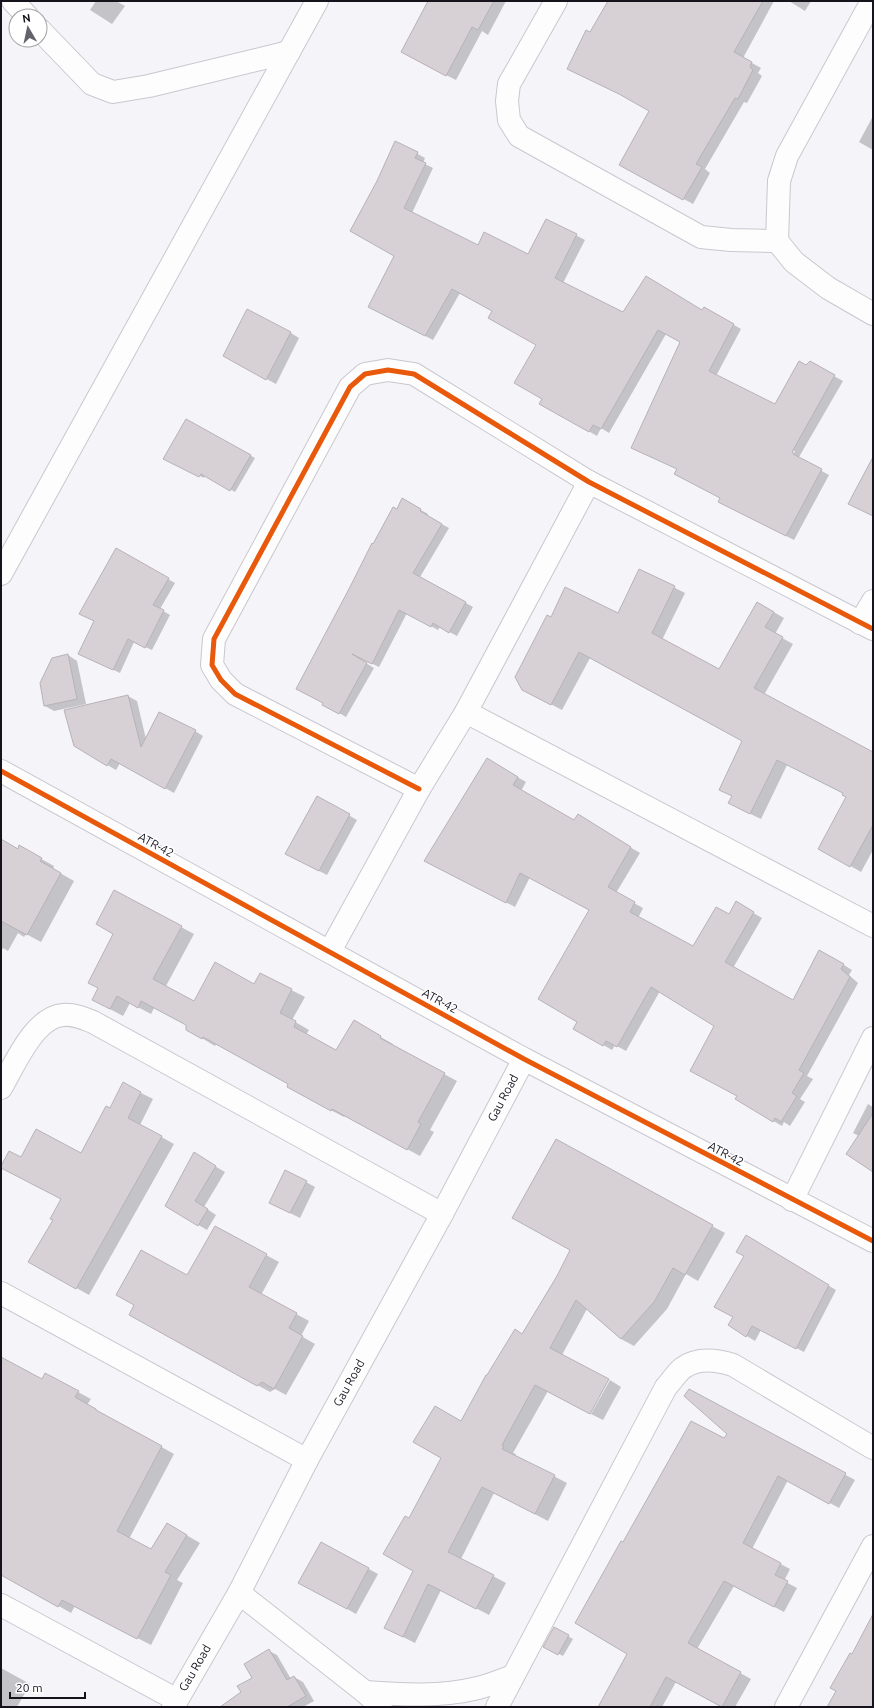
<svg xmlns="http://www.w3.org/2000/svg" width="874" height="1708" font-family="Ubuntu,sans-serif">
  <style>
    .shadow { fill: #0003; fill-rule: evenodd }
    .building { fill: #d7d1d5; stroke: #b8b2b6 }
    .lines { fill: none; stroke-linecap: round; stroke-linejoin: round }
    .street-casing { stroke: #cac7cf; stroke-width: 24 }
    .secondary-casing { stroke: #cac7cf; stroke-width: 24 }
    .street { stroke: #fefdfe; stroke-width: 22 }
    .secondary { stroke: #fefdfe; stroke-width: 22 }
    .cycleway-casing { stroke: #fff; stroke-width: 8 }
    .cycleway { stroke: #e8590c; stroke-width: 5 }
    .labels { text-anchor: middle; stroke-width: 3; stroke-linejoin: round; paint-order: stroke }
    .street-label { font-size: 12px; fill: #16131d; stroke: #fff }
  </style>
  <rect width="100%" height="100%" fill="#f5f4f9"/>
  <g class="shadow">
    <path d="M96,1H116L125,6L112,24L90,10Z"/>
    <path d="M425,1H506L488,35L482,31L456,80L412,58L429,3Z"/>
    <path d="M608,1H774L743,58L761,68L758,73L762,76L747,103L744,102L705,169L710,173L693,204L629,169L650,110L591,34Z"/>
    <path d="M789,1H811L805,11Z"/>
    <path d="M873,116V150L859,142Z"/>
    <path d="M396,142L425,158L423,163L433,168L412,213L478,247L529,255L547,220L585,240L563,283L624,314L702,311L704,308L741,329L716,376L775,406L810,363L843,381L799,457L800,459L829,475L794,540L719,502L721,498L678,469L681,342L666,334L609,433L601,428L597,436L541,404L543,398L537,345L493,311L460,293L433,340L369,307L395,256ZM793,451H795L791,459L790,458Z"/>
    <path d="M291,333L299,338L276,384L224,356Z"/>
    <path d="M186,421L255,458L235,492L205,475L204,478L169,461Z"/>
    <path d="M403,500L428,514L427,516L449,528L420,577L473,607L457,636L440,627L438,630L407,613L379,667L356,656V657L374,668L346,717L324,704L374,546Z"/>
    <path d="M117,550L175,583L160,609L170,615L152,650L134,642L120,673L86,657Z"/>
    <path d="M640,570L685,593L662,640L719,671L758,603L784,618L775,634L793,644L764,695L873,753V850L861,872L830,854L848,797L844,794L787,765L761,819L740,809L733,796L743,741L590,658L562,710L533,695L551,618L618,614Z"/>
    <path d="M68,655L77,661L86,704L54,711L45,706Z"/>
    <path d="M128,696L137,701L146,739L195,731L203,736L174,793L120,763L116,770L75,746Z"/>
    <path d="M487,759L526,782L521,791L575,821L578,816L640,853L616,893L643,908L638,918L694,948L729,916L736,903L762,918L733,968L793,1001L844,965L852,970L849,975L858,983L807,1076L813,1079L800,1099L805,1102L790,1126L784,1122L782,1126L736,1099L738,1096L716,1026L660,991L626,1051L615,1045L612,1050L574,1028L579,1021L591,911L530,877L515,907L434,865Z"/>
    <path d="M317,797L357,820L327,875L294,858Z"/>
    <path d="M1,840L18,850L20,847L54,866L53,869L74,881L41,942L26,934L24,937L18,933L8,951L3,948L1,952Z"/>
    <path d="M181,927L194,934L166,986L195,1002L254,985L260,974L305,997L292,1020L309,1030L306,1035L337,1051L354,1022L393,1044L392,1046L457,1081L430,1130L434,1132L420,1156L345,1116L344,1117L300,1094L289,1084L216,1044L215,1046L200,1037L187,1025L154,1008L151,1014L130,1003L123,1016L106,1007Z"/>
    <path d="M123,1084L153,1099L140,1125L174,1144L89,1295L30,1262L54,1220L62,1199L14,1174L21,1158L81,1154L110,1109Z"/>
    <path d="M868,1104L873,1107V1171L859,1136L853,1133Z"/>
    <path d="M194,1154L225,1172L204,1207L216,1215L207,1230L166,1206Z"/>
    <path d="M306,1182L315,1187L300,1218L270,1203Z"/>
    <path d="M712,1226L725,1233L698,1281L686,1274L667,1309L634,1346L621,1339L587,1309L562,1355L548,1391L513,1453L516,1454L515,1456L567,1483L548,1521L494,1493L461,1559L506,1583L489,1615L441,1590L415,1643L385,1628L414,1571L409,1519L461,1422L487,1377L523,1335L558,1276Z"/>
    <path d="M746,1237L836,1290L804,1352L761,1330L755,1341L729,1325L734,1317L745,1256Z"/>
    <path d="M266,1255L279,1262L261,1295L309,1321L301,1336L315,1344L286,1395L275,1389L270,1392L142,1321L187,1276Z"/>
    <path d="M1,1358L42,1381L78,1392L91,1399L87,1405L174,1454L129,1539L152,1550L167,1524L200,1543L177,1580L183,1583L151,1645L75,1606L71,1613L27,1588L1,1565Z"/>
    <path d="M610,1380L621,1387L603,1420L591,1414Z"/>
    <path d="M689,1390L855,1480L839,1508L788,1480L752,1549L790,1569L784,1581L797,1588L784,1612L734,1586L697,1649L751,1679L735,1707H721L676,1682L662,1707H598L629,1654L624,1544L729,1434Z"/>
    <path d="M321,1543L378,1574L356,1614L299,1582Z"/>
    <path d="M554,1628L573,1639L563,1656L544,1646Z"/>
    <path d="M269,1651L277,1655L291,1679L294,1677L303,1682L314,1701L303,1707H224L242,1692L254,1678Z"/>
    <path d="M1,1668L30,1684L17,1707H1Z"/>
  </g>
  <g class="building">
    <path d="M428,1H494L478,30L472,27L446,76L401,52Z"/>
    <path d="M608,1H763L734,52L752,62L750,67L753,70L738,99L735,98L696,164L702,167L683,200L619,165L649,111L619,94L567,69L586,30L590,32Z"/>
    <path d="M395,141L418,152L415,158L426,163L404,208L478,245L484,232L528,254L546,219L577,234L555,278L623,312L646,276L702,310L704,307L734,324L709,371L775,404L799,361L806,365L810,361L835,375L792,452H793V454L822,469L786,536L718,502L720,498L674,474L677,469L631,448L680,342L658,330L601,429L593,425L589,432L539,404L542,399L514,383L536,345L488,318L492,311L452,289L425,336L368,307L394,256L350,231L377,181Z"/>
    <path d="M247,309L291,332L266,380L223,356Z"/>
    <path d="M186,419L251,455L230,491L201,474L199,477L163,459Z"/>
    <path d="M873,457V516L848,504Z"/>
    <path d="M402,498L421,509L420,511L442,524L413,573L466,602L449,633L433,623L431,627L399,610L372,664L352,654L367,663L339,714L322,705L323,703L296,689L350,587L372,543L373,544L393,507L397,509Z"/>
    <path d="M116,548L169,578L153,605L164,610L145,648L128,639L113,670L78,654L94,621L79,614Z"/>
    <path d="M639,569L675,586L652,633L719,669L757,602L774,612L765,627L783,637L754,688L873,752V825L850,867L818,849L846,797L842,795L843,793L777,760L750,814L728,803L732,796L719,790L742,741L579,652L551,705L522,690L515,677L547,615L551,617L565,587L618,613Z"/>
    <path d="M68,654L77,699L44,706L40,683L52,658Z"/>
    <path d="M128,695L141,747L159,712L196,730L165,789L111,759L107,766L74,746L64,710Z"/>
    <path d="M487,758L518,777L513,785L574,820L578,814L631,847L608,887L635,902L630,912L693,946L716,907L729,914L736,901L754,912L725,962L793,1000L819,950L844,964L841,969L850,977L799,1070L804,1073L792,1093L797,1096L781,1122L775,1118L773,1122L735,1099L737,1096L690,1071L714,1026L651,987L617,1047L606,1041L603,1046L573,1029L577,1022L538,999L589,910L520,873L506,903L424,861Z"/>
    <path d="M317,796L350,814L319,871L285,854Z"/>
    <path d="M1,839L18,849L19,845L42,858L40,861L61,873L27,935L1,921Z"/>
    <path d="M114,890L182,926L153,979L194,1001L215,962L254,984L260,973L292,989L280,1013L296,1021L294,1027L336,1050L354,1020L381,1036L380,1038L445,1073L418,1122L421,1124L407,1150L332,1109L331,1111L287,1087L288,1084L203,1037L202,1039L186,1030V1025L141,1001L138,1008L117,996L110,1009L92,1000L98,988L88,983L113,934L96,924Z"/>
    <path d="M123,1082L141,1092L128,1118L162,1136L76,1289L28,1262L53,1220L50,1219L61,1199L1,1168V1166L9,1151L21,1157L36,1129L81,1153L106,1106L110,1108Z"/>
    <path d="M873,1113V1172L846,1154Z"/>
    <path d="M556,1139L713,1225L685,1275L673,1268L654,1302L621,1339L576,1300L550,1348L609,1379L590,1414L535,1385L502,1445L504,1446L502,1449L555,1475L535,1514L482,1487L448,1552L494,1575L476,1609L428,1584L403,1637L384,1628L413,1571L383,1554L405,1516L409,1518L441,1458L413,1442L435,1406L461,1421L486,1375H487L515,1329L522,1334L557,1276L570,1250L512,1218Z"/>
    <path d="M194,1152L216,1166L195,1201L208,1209L198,1226L165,1206Z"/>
    <path d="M285,1170L307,1181L290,1213L269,1203Z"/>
    <path d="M215,1226L267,1254L249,1287L297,1313L289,1328L303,1336L274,1389L262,1382L257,1386L129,1315L134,1305L116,1295L141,1250L187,1275Z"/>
    <path d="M746,1235L829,1285L796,1349L752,1326L746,1337L728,1325L733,1317L714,1307L744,1256L736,1252Z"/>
    <path d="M1,1357L42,1379L45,1373L79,1391L75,1397L96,1409V1410L162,1446L117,1531L151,1549L167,1523L187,1535L165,1572L171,1575L137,1639L62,1600L58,1607L1,1575Z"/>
    <path d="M689,1389L846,1473L829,1504L778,1476L743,1543L781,1563L775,1575L788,1581L774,1607L724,1581L688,1643L741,1672L722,1707L666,1677L650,1707H598L627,1654L575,1623L621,1541L623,1542L691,1421L724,1438L727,1434L684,1396Z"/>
    <path d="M321,1542L369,1568L347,1609L298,1583Z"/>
    <path d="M873,1614V1707H827L836,1691L830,1688L850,1653L852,1654Z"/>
    <path d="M554,1627L569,1635L558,1655L543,1647Z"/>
    <path d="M269,1649L287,1680L294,1676L306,1696L287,1707H220L241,1692L237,1686L252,1678L244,1664Z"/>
  </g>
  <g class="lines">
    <g class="street-casing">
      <g id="street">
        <path d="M13,1L27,16"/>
        <path d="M556,1L509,84L507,101L509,120L519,136L701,237L731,240L777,241"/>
        <path d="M872,1L787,156L779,181L777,241L794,262L828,288L873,314"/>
        <path d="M40,30L92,84L113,92L149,86L289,52"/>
        <path d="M860,623L873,601"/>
        <path d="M466,712L873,926"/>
        <path d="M419,789L235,694L221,680L212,665L214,639L350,387L365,374L388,370L414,374L589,482L873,629"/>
        <path d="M330,951L419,789L466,712L589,482"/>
        <path d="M1,1088C14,1066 34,1017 63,1015C74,1014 83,1018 93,1022L442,1214"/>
        <path d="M792,1200L873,1038"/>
        <path d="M1,1293L307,1460"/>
        <path d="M239,1593L365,1692L381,1707"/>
        <path d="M1,1605L177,1700"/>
        <path d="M365,1692C403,1695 441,1697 478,1688C490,1685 502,1680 513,1676"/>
        <path d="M173,1707L239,1593L307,1460L442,1214L524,1059"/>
        <path d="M497,1707L666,1387C672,1381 677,1372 683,1368C698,1357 717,1360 733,1365L873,1448"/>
        <path d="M786,1707L873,1546"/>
      </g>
    </g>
    <g class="secondary-casing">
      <g id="secondary">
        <path d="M1,574L317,1"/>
        <path d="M1,771L524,1059L873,1241"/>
      </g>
    </g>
    <use href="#street" class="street"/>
    <use href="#secondary" class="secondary"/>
    <g class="cycleway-casing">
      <g id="cycleway">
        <path d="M1,771L524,1059L873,1241"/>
        <path d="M419,789L235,694L221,680L212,665L214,639L350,387L365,374L388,370L414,374L589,482L873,629"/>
      </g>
    </g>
    <use href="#cycleway" class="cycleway"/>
  </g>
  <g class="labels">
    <g class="street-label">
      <text transform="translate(156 845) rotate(29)" y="4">ATR-42</text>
      <text transform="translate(440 1001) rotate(29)" y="4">ATR-42</text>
      <text transform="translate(503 1098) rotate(-62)" y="4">Gau Road</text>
      <text transform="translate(726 1154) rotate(28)" y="4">ATR-42</text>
      <text transform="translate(349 1383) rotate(-61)" y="4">Gau Road</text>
      <text transform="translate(195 1668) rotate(-60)" y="4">Gau Road</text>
    </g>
  </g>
  <rect width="874" height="1708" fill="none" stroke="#16131d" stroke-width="4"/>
  <g transform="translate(28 28) rotate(351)"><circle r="19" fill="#ffffff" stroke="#a2a1a5"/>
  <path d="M0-3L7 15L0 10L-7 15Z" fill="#64626a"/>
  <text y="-6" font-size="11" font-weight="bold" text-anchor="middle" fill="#16131d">N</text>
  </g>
  <path d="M10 1692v6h75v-6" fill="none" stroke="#16131d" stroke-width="2"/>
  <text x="16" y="1692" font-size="12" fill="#16131d" stroke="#ffffff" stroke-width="3" paint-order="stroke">20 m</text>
</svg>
